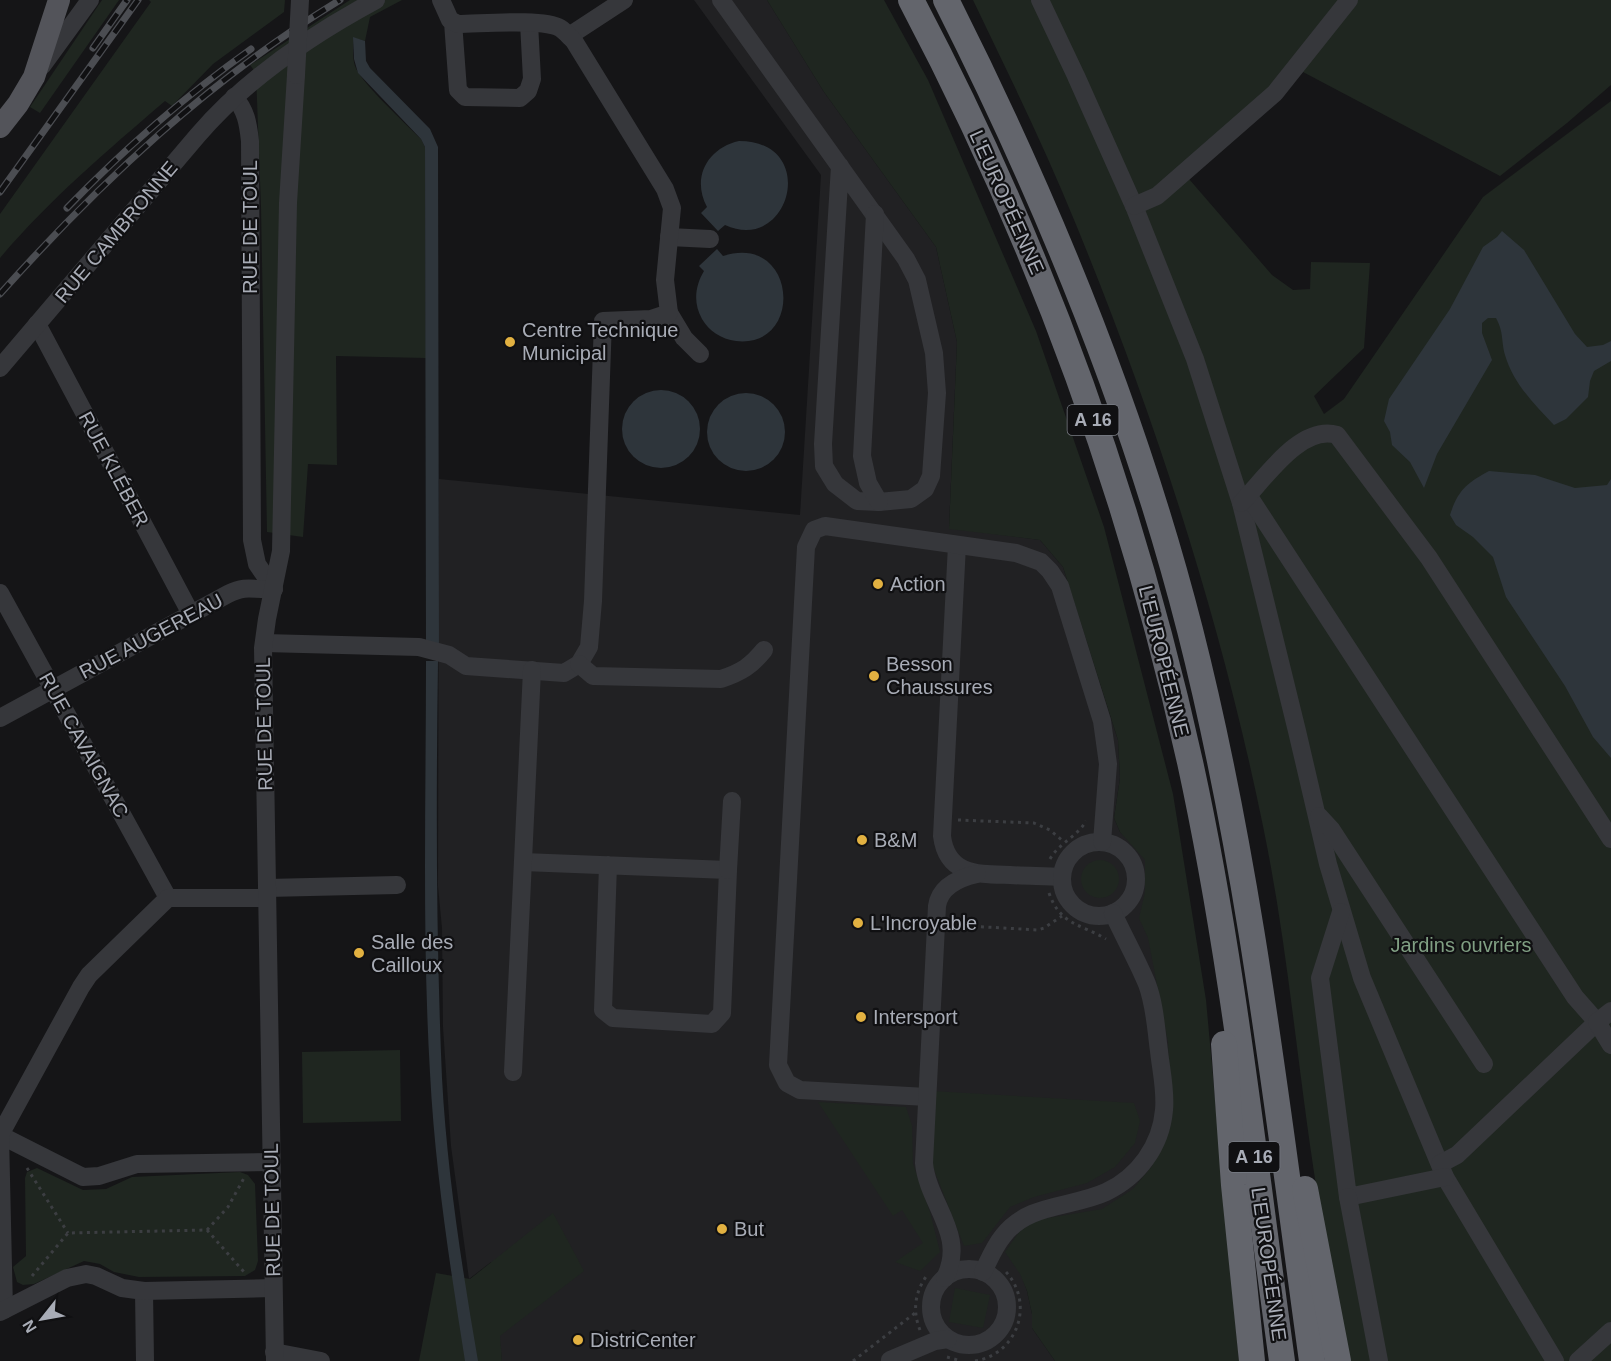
<svg xmlns="http://www.w3.org/2000/svg" width="1611" height="1361" font-family="Arial,sans-serif">
  <style>
    .built { fill: #212123 }
    .green { fill: #1f2620 }
    .water { fill: #2e353b }
    .lines { fill: none; stroke-linecap: round; stroke-linejoin: round }
    .path { stroke: #3c3e42; stroke-width: 3; stroke-dasharray: 3 4.5; stroke-linecap: butt }
    .minor { stroke: #36373b; stroke-width: 18 }
    .major { stroke: #53545a; stroke-width: 22 }
    .highway { stroke: #63656c; stroke-width: 26 }
    .rail-casing { stroke: #4b4d52; stroke-width: 7 }
    .rail { stroke: #101012; stroke-width: 4.5; stroke-dasharray: 14; stroke-linecap: butt }
    .minor-bridge { stroke: #36373b; stroke-width: 18 }
    .poi-dot { fill: #e2b141; stroke: #101012; stroke-width: 2 }
    .labels { text-anchor: middle; stroke-width: 4.5; stroke-linejoin: round; paint-order: stroke }
    .shield { fill: #101012; stroke: #7a7d85; stroke-width: 1.5 }
    .shield-label { font-size: 18px; font-weight: bold; fill: #a8acb6 }
    .street-label { font-size: 20px; fill: #a8acb6; stroke: #101012 }
    .poi-label { font-size: 20px; fill: #a8acb6; stroke: #101012; text-anchor: start }
    .park-label { font-size: 20px; fill: #809f83; stroke: #101012 }
  </style>
  <rect width="100%" height="100%" fill="#151517"/>
  <path class="built" d="M694,0H767L824,92L936,247L957,342L949,528L1040,540L1063,567L1118,740L1120,778L1114,818L1120,832L1166,871L1196,1215L1021,1274L1027,1291L1032,1314V1328L1055,1361H502L491,1262L469,1279L451,1146L443,1027L442,928L438,886L439,479L800,515L821,175Z"/>
  <g class="green">
    <path d="M102,0H119L40,113L30,107Z"/>
    <path d="M149,0H285L284,12L213,64L172,106L165,101C108,150 49,200 0,258V214L151,2Z"/>
    <path d="M350,0H402L370,17L365,41L354,38C353,47 352,56 355,66C361,83 406,124 421,139L425,147L426,358L336,356L337,465L308,464L303,537L267,532L261,207L256,73L250,65Z"/>
    <path d="M767,0H884L928,80L1036,331L1104,527L1173,794L1206,1000L1239,1361H1055L1032,1328V1314L1027,1291L1020,1274L1005,1252L1019,1232L1036,1220L1102,1209L1133,1189L1152,1166L1171,1116L1168,1042L1148,938L1139,918L1145,892V860L1120,832L1114,818L1120,778L1118,740L1063,567L1040,540L949,529L957,342L936,247L824,92Z"/>
    <path d="M973,0H1611V85L1567,123L1500,176L1303,72L1189,179L1272,275L1293,290L1310,289L1311,262L1370,263L1364,348L1314,396L1324,414L1344,399L1483,197L1611,101V1361H1350C1341,1314 1330,1268 1322,1221C1299,1090 1290,956 1263,826C1221,621 1156,420 1077,227C1046,150 1009,75 973,0Z"/>
    <circle cx="1100" cy="879" r="19"/>
    <path d="M400,1050L401,1121L303,1123L302,1052Z"/>
    <path d="M932,1091L1134,1103L1140,1121L1135,1143L1115,1167L1087,1183L1034,1197L1010,1207L982,1243L964,1246L933,1167Z"/>
    <path d="M818,1102L906,1107L912,1126L913,1164L930,1212L940,1252L920,1271L895,1262L923,1243L902,1210L893,1216Z"/>
    <path d="M37,1168L83,1190L106,1189L132,1177L240,1172L248,1175L255,1184L258,1261L255,1270L245,1276L139,1277L114,1272L100,1264L84,1261L34,1284L23,1285L17,1282L13,1267L26,1256L25,1178L27,1172Z"/>
    <path d="M553,1213L584,1271L500,1336L502,1361H419L436,1273L470,1279Z"/>
    <path d="M955,1288L990,1295L983,1328L949,1322Z"/>
  </g>
  <g class="water">
    <path d="M353,37L365,41L366,61L370,68L430,129L438,147L439,650L426,649L425,147L421,139L358,73L354,59Z"/>
    <path d="M739,141C820,141 790,255 725,225L718,231L701,213L707,207C691,177 708,148 739,141Z"/>
    <path d="M1502,231L1524,250L1575,334L1587,347L1603,345L1611,341V361L1594,371L1590,381L1588,397L1566,419L1554,425C1534,404 1513,383 1505,355C1501,340 1504,333 1496,318H1488L1482,323V333L1492,360L1437,454L1424,488L1410,462L1392,445L1390,432L1384,421L1389,399L1450,309L1483,247L1497,237Z"/>
    <path d="M717,249L723,256C797,232 805,349 736,341C721,339 709,331 702,319C693,303 695,286 704,271L699,266Z"/>
    <circle cx="661" cy="429" r="39"/>
    <circle cx="746" cy="432" r="39"/>
    <path d="M1489,471L1535,475L1575,488L1607,485L1611,479V758L1593,737L1565,686L1506,597L1493,557L1473,537L1456,525L1450,515C1458,490 1467,483 1489,471Z"/>
    <path d="M426,661H438C436,800 436,939 442,1078C447,1172 462,1268 478,1361H465C450,1266 435,1170 430,1073C422,936 426,798 426,661Z"/>
  </g>
  <g class="lines">
    <g class="path">
      <path d="M958,820L1034,823L1050,830L1064,842"/>
      <path d="M1050,859C1059,843 1078,836 1086,821"/>
      <path d="M1049,893C1060,925 1081,924 1106,939"/>
      <path d="M951,925L1038,930L1044,928L1062,916"/>
      <path d="M27,1168L68,1233"/>
      <path d="M207,1230L228,1207L244,1178"/>
      <path d="M32,1276L68,1233L207,1230L244,1272"/>
      <path d="M920,1330C912,1310 915,1291 928,1274"/>
      <path d="M947,1357L961,1361"/>
      <path d="M853,1361L915,1313"/>
      <path d="M975,1361C1019,1354 1036,1300 1003,1269"/>
    </g>
    <g class="minor">
      <path d="M721,0L906,259L917,280L934,353L937,393L931,476L925,489L911,499L879,502L857,501L835,484L824,466L823,444L840,166"/>
      <path d="M1040,0L1076,76L1134,206L1195,359L1241,503L1297,731L1328,864L1362,978L1445,1177L1555,1361"/>
      <path d="M453,22L458,90L465,97L520,98L528,91L532,79L529,23"/>
      <path d="M569,36L624,0"/>
      <path d="M42,66L90,0"/>
      <path d="M234,97C246,110 248,123 250,141L252,540L257,564L274,589"/>
      <path d="M1134,206L1157,196L1164,190L1275,93L1349,0"/>
      <path d="M875,214L862,456L868,483L879,502"/>
      <path d="M669,237L710,239"/>
      <path d="M669,313L684,338L700,354"/>
      <path d="M37,324L191,614"/>
      <path d="M0,368L198,135C247,78 311,35 376,0"/>
      <path d="M1248,495L1575,997L1597,1022L1457,1155L1440,1164"/>
      <path d="M1241,503C1264,480 1300,424 1337,435L1429,558L1611,839"/>
      <path d="M957,545L942,836C947,876 979,874 1010,875C1027,876 1045,876 1062,877"/>
      <path d="M0,593L168,898"/>
      <path d="M264,643L419,647L449,655L466,666L564,673L579,664L589,647L593,601L603,321L651,319L669,313L665,280L672,208L665,189L574,41C570,37 565,31 560,28C543,18 480,24 458,24L450,20L441,0"/>
      <path d="M579,664L593,676L721,679C742,672 751,666 764,650"/>
      <path d="M0,718L228,594C249,584 253,591 274,589"/>
      <path d="M1319,816L1331,829L1484,1064"/>
      <circle cx="1099" cy="879" r="37"/>
      <path d="M523,862L728,870L722,1013L712,1024L613,1018L603,1010L608,865"/>
      <path d="M728,870L732,801"/>
      <path d="M267,888L397,885"/>
      <path d="M1341,912L1320,978L1348,1197L1445,1177"/>
      <path d="M1611,1011L1597,1022L1611,1045"/>
      <path d="M513,1072L532,670"/>
      <path d="M927,1097L800,1090L787,1083L778,1065L806,547L814,530L825,526L1016,553L1041,562L1050,571L1060,586L1102,721L1108,764L1102,842"/>
      <path d="M0,1135L83,1177L99,1176L137,1164L271,1162"/>
      <path d="M1348,1197L1379,1361"/>
      <circle cx="969" cy="1307" r="38"/>
      <path d="M983,1272C989,1260 994,1247 1003,1236C1028,1203 1071,1208 1106,1192C1138,1177 1161,1146 1164,1110C1166,1091 1161,1070 1159,1051C1156,1029 1155,1005 1147,984C1137,960 1124,937 1113,913"/>
      <path d="M945,1278C967,1234 928,1205 924,1163L937,906C940,886 959,878 977,874"/>
      <path d="M144,1291L145,1361"/>
      <path d="M4,1310L0,1135L81,987L89,975L168,898H267"/>
      <path d="M0,1312L67,1278L86,1274L96,1276L122,1288L144,1291L273,1288"/>
      <path d="M274,1352L321,1361"/>
      <path d="M890,1360L935,1341L948,1339"/>
      <path d="M275,1361L263,648L267,619L281,551L288,203L296,75"/>
      <path d="M1578,1361L1611,1331"/>
    </g>
    <path class="major" d="M0,127L18,104L34,77L59,0"/>
    <g class="highway">
      <path d="M911,0C1038,240 1131,496 1190,762C1233,959 1254,1161 1282,1361"/>
      <path d="M946,0C1048,202 1134,411 1190,630C1251,870 1278,1116 1312,1361"/>
      <path d="M1224,1044L1234,1185L1252,1361"/>
      <path d="M1305,1189L1338,1361"/>
    </g>
    <g class="rail-casing">
      <g id="rail">
        <path d="M93,48L127,0"/>
        <path d="M0,192L138,0"/>
        <path d="M67,208C123,150 185,96 251,49"/>
        <path d="M0,294C100,182 211,78 340,0"/>
      </g>
    </g>
    <use href="#rail" class="rail"/>
    <path class="minor-bridge" d="M296,75L300,0"/>
  </g>
  <g class="poi-dot">
    <circle cx="510" cy="342" r="6"/>
    <circle cx="878" cy="584" r="6"/>
    <circle cx="874" cy="676" r="6"/>
    <circle cx="862" cy="840" r="6"/>
    <circle cx="858" cy="923" r="6"/>
    <circle cx="359" cy="953" r="6"/>
    <circle cx="861" cy="1017" r="6"/>
    <circle cx="722" cy="1229" r="6"/>
    <circle cx="578" cy="1340" r="6"/>
  </g>
  <g class="labels">
    <g class="shield">
      <rect x="1067.5" y="405" width="51" height="30" rx="4.5"/>
      <rect x="1228.5" y="1142" width="51" height="30" rx="4.5"/>
    </g>
    <g class="shield-label">
      <text x="1093" y="426">A 16</text>
      <text x="1254" y="1163">A 16</text>
    </g>
    <g class="street-label">
      <text transform="translate(1007 202) rotate(66)" y="7">L'EUROPÉENNE</text>
      <text transform="translate(250 227) rotate(-90)" y="7">RUE DE TOUL</text>
      <text transform="translate(116 232) rotate(-50)" y="7">RUE CAMBRONNE</text>
      <text transform="translate(114 469) rotate(62)" y="7">RUE KLÉBER</text>
      <text transform="translate(151 636) rotate(-28)" y="7">RUE AUGEREAU</text>
      <text transform="translate(1164 661) rotate(76)" y="7">L'EUROPÉENNE</text>
      <text transform="translate(264 724) rotate(-91)" y="7">RUE DE TOUL</text>
      <text transform="translate(84 745) rotate(61)" y="7">RUE CAVAIGNAC</text>
      <text transform="translate(272 1210) rotate(-91)" y="7">RUE DE TOUL</text>
      <text transform="translate(1269 1264) rotate(82)" y="7">L'EUROPÉENNE</text>
    </g>
    <g class="poi-label">
      <text x="522" y="337">Centre Technique<tspan x="522" dy="23">Municipal</tspan></text>
      <text x="890" y="591">Action</text>
      <text x="886" y="671">Besson<tspan x="886" dy="23">Chaussures</tspan></text>
      <text x="874" y="847">B&amp;M</text>
      <text x="870" y="930">L'Incroyable</text>
      <text x="371" y="949">Salle des<tspan x="371" dy="23">Cailloux</tspan></text>
      <text x="873" y="1024">Intersport</text>
      <text x="734" y="1236">But</text>
      <text x="590" y="1347">DistriCenter</text>
    </g>
    <g class="park-label">
      <text x="1461" y="952">Jardins ouvriers</text>
    </g>
  </g>
  <g transform="translate(42 1319) rotate(239)" stroke="#101012" stroke-width="4.5" paint-order="stroke">
  <path d="M0-4.5L10 22L0 15L-10 22Z" fill="#a8acb6"/>
  <text y="-9" font-size="16" font-weight="bold" text-anchor="middle" fill="#a8acb6">N</text>
  </g>
</svg>
